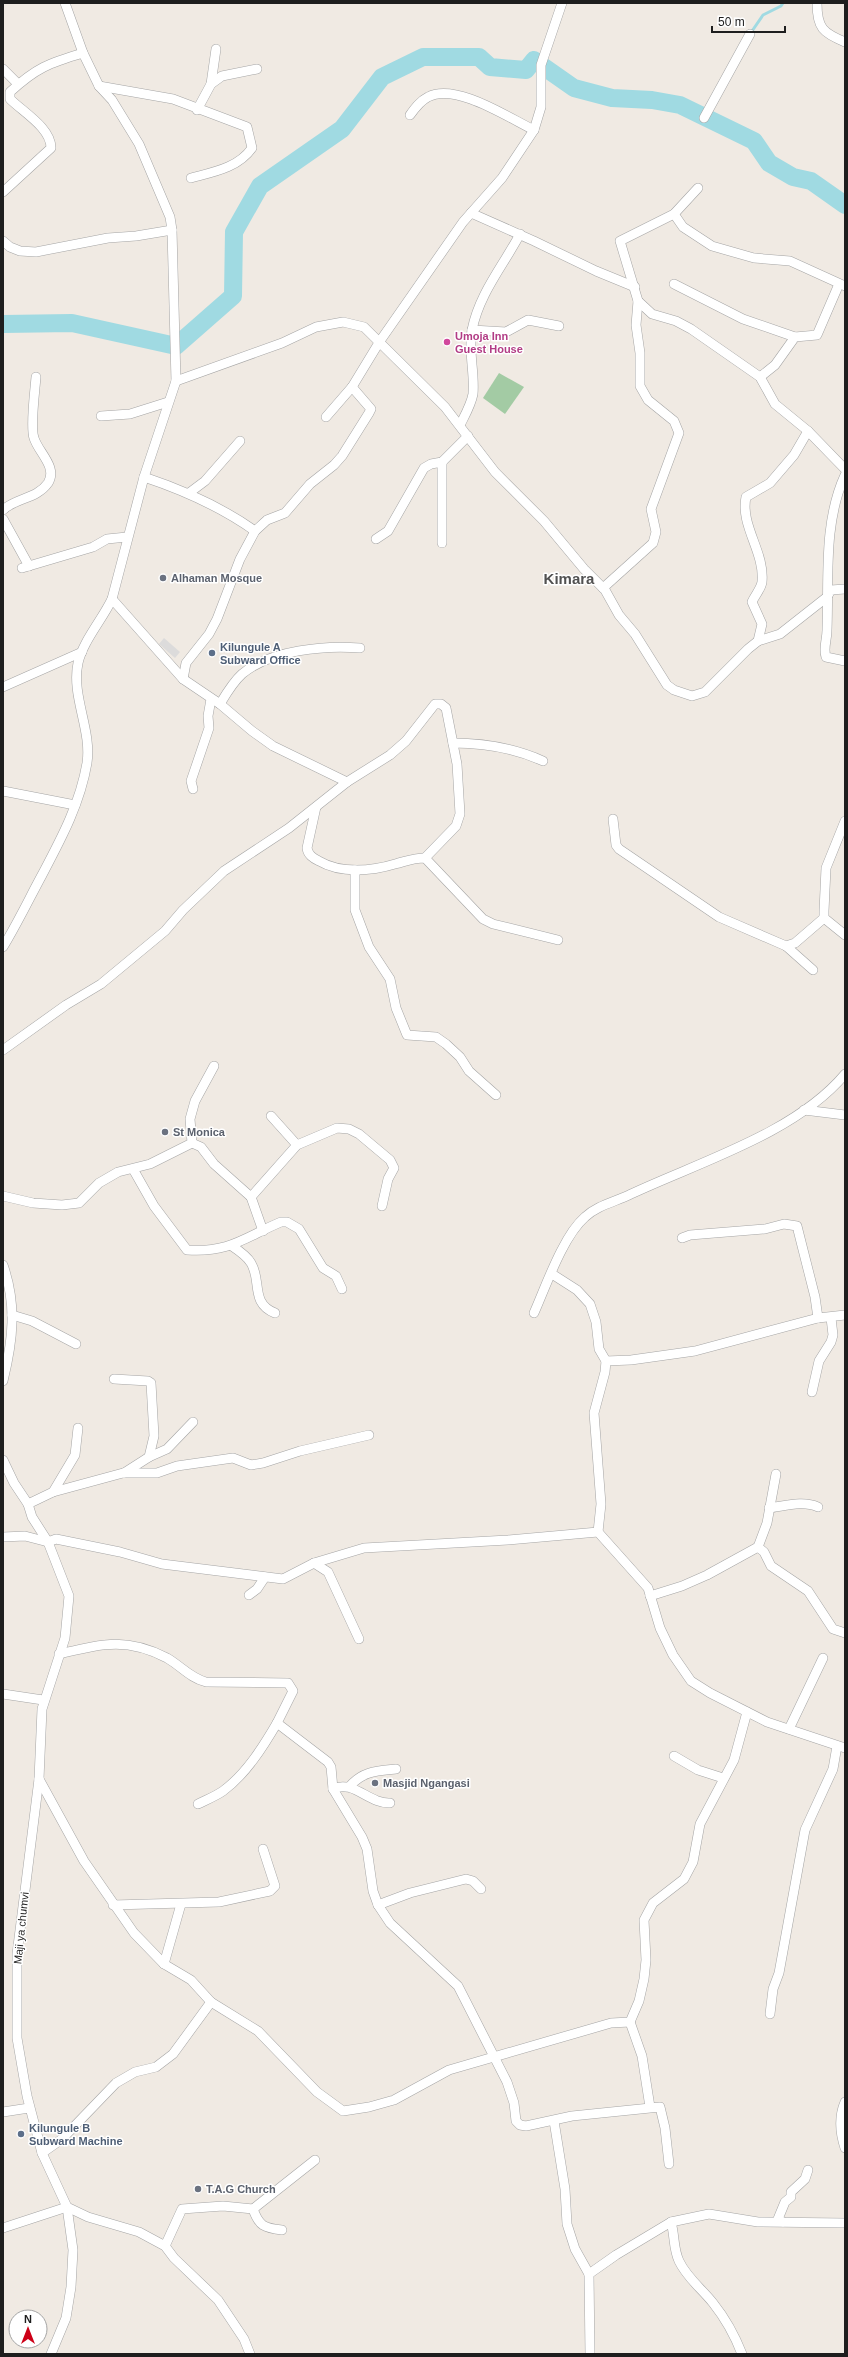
<svg xmlns="http://www.w3.org/2000/svg" width="848" height="2357" font-family="Helvetica,sans-serif">
  <style>
    .residential { fill: #dcdbdb }
    .cemetery { fill: #a3cba4 }
    .lines { fill: none; stroke-linecap: round; stroke-linejoin: round }
    .stream { stroke: #a0dae2; stroke-width: 3 }
    .river { stroke: #a0dae2; stroke-width: 18 }
    .minor-casing { stroke: #a5a5a5; stroke-width: 10 }
    .minor { stroke: #fff; stroke-width: 9 }
    .hotel-dot { fill: #d1479c; stroke: #fff; stroke-width: 1.5 }
    .worship-dot { fill: #6b7280; stroke: #fff; stroke-width: 1.5 }
    .service-dot { fill: #5c6f8a; stroke: #fff; stroke-width: 1.5 }
    .labels { text-anchor: middle; stroke-width: 3; stroke-linejoin: round; paint-order: stroke }
    .hotel-label { font-size: 11px; font-weight: bold; fill: #b23c85; stroke: #fff; text-anchor: start }
    .worship-label { font-size: 11px; font-weight: bold; fill: #5b616d; stroke: #fff; text-anchor: start }
    .service-label { font-size: 11px; font-weight: bold; fill: #4e5e75; stroke: #fff; text-anchor: start }
    .street-label { font-size: 11px; fill: #1e1e1e; stroke: #fff }
    .district-label { font-size: 15px; font-weight: bold; fill: #515151; stroke: #fff }
  </style>
  <rect width="100%" height="100%" fill="#f0eae3"/>
  <path class="residential" d="M164,638L180,652L175,658L159,644Z"/>
  <path class="cemetery" d="M499,373L524,387L505,414L483,398Z"/>
  <g class="lines">
    <path class="stream" d="M750,34L763,15L781,6L783,3"/>
    <path class="river" d="M3,324L72,323L176,346L233,296L234,232L260,186L342,129L382,77L423,57H479L490,67L526,70L534,60L574,88L612,98L652,100L680,105L754,141L769,163L793,177L811,181L845,205"/>
    <g class="minor-casing">
      <g id="minor">
        <path d="M817,3C817,28 823,33 845,42"/>
        <path d="M3,69L18,84"/>
        <path d="M211,84L222,76L257,69"/>
        <path d="M99,86L173,99L247,127L252,148C238,168 213,172 191,178"/>
        <path d="M197,110L211,84L216,49"/>
        <path d="M410,115C415,108 420,101 428,97C455,82 509,118 534,130"/>
        <path d="M704,118L750,34"/>
        <path d="M3,192L51,148C51,128 23,112 10,99V92C36,68 49,63 83,53"/>
        <path d="M471,213L534,241L596,271L635,287"/>
        <path d="M674,214L683,227L712,246L754,258L790,261L845,286"/>
        <path d="M3,241L10,247L20,251L36,252L108,238L136,236L172,230"/>
        <path d="M674,284L743,319L795,337"/>
        <path d="M638,301L652,314L676,321L691,329L760,377L775,404L808,431L845,469"/>
        <path d="M472,330L506,332L528,320L559,326"/>
        <path d="M760,377L775,365L795,337L817,335L839,284"/>
        <path d="M176,381L282,343L316,327L343,322L364,327L445,407L495,472L544,521L584,569L605,590L619,615L635,634L667,685L674,690L692,696L705,692L748,649L758,641L780,634L827,597L831,590L845,589"/>
        <path d="M101,416L130,414L168,402"/>
        <path d="M326,417L352,387L380,341L463,222L502,178L534,130L541,107V65L562,3"/>
        <path d="M460,425C465,415 471,405 473,394C475,373 468,351 472,330C479,294 503,266 520,234"/>
        <path d="M442,462V543"/>
        <path d="M845,475C823,523 829,579 827,630C827,640 823,648 826,657L845,661"/>
        <path d="M144,477C183,490 220,506 255,531"/>
        <path d="M189,493L205,481L240,441"/>
        <path d="M3,510C15,498 37,499 48,483C58,467 38,452 34,438C30,427 35,390 36,377"/>
        <path d="M3,519L29,566"/>
        <path d="M376,539L388,531L424,468L431,464L442,462L468,436"/>
        <path d="M22,568L93,547L107,539L127,537"/>
        <path d="M603,588L653,543L656,532L651,509L679,433L674,421L648,400L640,386V353L636,325L638,301L620,241L674,214L698,188"/>
        <path d="M112,599L183,679L220,704L252,731L273,746L347,782"/>
        <path d="M758,641L762,624L752,602C755,595 761,589 762,582C765,552 740,526 746,497L770,483L794,455L808,431"/>
        <path d="M183,679L186,663L209,634L217,619L240,559L255,531L267,520L285,513L310,484L334,465L342,456L369,413L371,409L352,387"/>
        <path d="M3,687L82,652"/>
        <path d="M220,704C226,694 233,682 242,674C270,650 326,645 360,648"/>
        <path d="M453,743C485,743 514,748 543,761"/>
        <path d="M193,789L191,781L209,728L208,716L211,699"/>
        <path d="M3,791L75,805"/>
        <path d="M316,807L307,848C308,855 313,858 319,861C341,874 372,871 395,864C407,861 413,858 425,858L483,919L493,924L558,940"/>
        <path d="M613,819L616,845L619,849L719,917L786,946L795,943L824,918"/>
        <path d="M845,821L826,868L824,911V918L845,935"/>
        <path d="M355,870V910L369,947L390,979L396,1008L407,1035L436,1037L446,1044L460,1057L469,1071L496,1095"/>
        <path d="M786,946L813,970"/>
        <path d="M3,947C17,924 29,899 42,875C61,839 80,804 87,763C92,730 71,696 78,663C83,641 102,620 112,599L144,477L176,381L172,230L170,217L139,144L112,100L99,86L83,53L65,3"/>
        <path d="M3,1050L66,1005L101,984L165,931L183,910L224,871L289,828L347,782L390,755L406,741L435,704H441L446,708L457,764L460,814L456,826L425,858"/>
        <path d="M804,1110L845,1115"/>
        <path d="M271,1116L297,1145"/>
        <path d="M192,1143L201,1147L214,1164L251,1197"/>
        <path d="M133,1169L154,1206L187,1250C230,1253 245,1237 281,1222H287L299,1229L323,1268L336,1276L342,1289"/>
        <path d="M3,1196L33,1203L62,1205L79,1203L99,1183L118,1172L150,1164L192,1143L190,1119L195,1101L214,1066"/>
        <path d="M263,1231L251,1197L297,1145L337,1128L349,1129L359,1134L390,1160L394,1168L388,1179L382,1206"/>
        <path d="M682,1238L690,1235L765,1229L784,1224L797,1226L815,1297L818,1318"/>
        <path d="M232,1246C238,1250 247,1256 251,1263C262,1281 250,1303 275,1313"/>
        <path d="M3,1265C17,1305 13,1340 3,1381"/>
        <path d="M552,1274L577,1290L590,1304L596,1322L599,1349L606,1361L605,1372L594,1413L601,1504L598,1532"/>
        <path d="M534,1313C546,1286 563,1236 585,1217C598,1205 615,1202 631,1194C699,1162 796,1133 845,1074"/>
        <path d="M12,1315L32,1321L76,1344"/>
        <path d="M606,1361L631,1360L695,1351L818,1318L845,1315"/>
        <path d="M114,1379L148,1381L151,1383L154,1436L149,1457"/>
        <path d="M812,1392L819,1361L831,1342L833,1335L831,1318"/>
        <path d="M3,1460L14,1483L28,1504L32,1517L48,1542L69,1596L65,1638L42,1709L39,1779L17,1954V2038L27,2096L42,2153L67,2207L73,2250L71,2287L66,2318L51,2354"/>
        <path d="M124,1473L149,1457L167,1449L193,1422"/>
        <path d="M776,1474L767,1523L758,1547L764,1552L771,1566L808,1591L833,1629L845,1633"/>
        <path d="M53,1492L75,1455L78,1428"/>
        <path d="M28,1504L53,1492L123,1473H157L177,1466L233,1458L251,1465L263,1463L300,1451L369,1435"/>
        <path d="M769,1508C785,1506 803,1500 818,1507"/>
        <path d="M3,1537L25,1536L48,1542L56,1539L120,1552L162,1564L283,1579L314,1563L364,1548L508,1540L598,1532L648,1588L660,1628L673,1655L691,1681L710,1693L767,1722L845,1748"/>
        <path d="M314,1563L328,1572L359,1639"/>
        <path d="M249,1595L257,1589L265,1577"/>
        <path d="M650,1596L682,1586L707,1575L758,1547"/>
        <path d="M59,1654C102,1644 126,1637 167,1658C181,1666 190,1678 206,1682L288,1683L293,1691L277,1723L328,1762L331,1767L333,1789L362,1837L367,1849L373,1891L378,1905L390,1923L458,1986L507,2082L514,2103L516,2121L520,2125L526,2126L572,2116L660,2107L665,2128L669,2164"/>
        <path d="M3,1694L43,1700"/>
        <path d="M789,1729L823,1658"/>
        <path d="M674,1756L698,1770L723,1778"/>
        <path d="M39,1779L84,1861L134,1933L164,1964L191,1980L211,2002L258,2031L317,2092L343,2111L369,2107L394,2100L449,2070L611,2023L630,2022L639,2001L644,1979L646,1960L644,1920L653,1903L684,1879L693,1862L700,1824L734,1760L747,1712"/>
        <path d="M350,1786C363,1771 377,1771 396,1769"/>
        <path d="M333,1789C353,1779 369,1804 390,1803"/>
        <path d="M198,1804C206,1800 216,1796 223,1791C246,1774 263,1747 277,1723"/>
        <path d="M113,1905L219,1902L270,1891L275,1886L263,1849"/>
        <path d="M378,1905L410,1893L466,1879L473,1881L481,1889"/>
        <path d="M164,1964L181,1904"/>
        <path d="M770,2014L773,1989L779,1973L805,1830L833,1769L837,1746"/>
        <path d="M630,2022L642,2056L650,2107"/>
        <path d="M845,2102C839,2116 840,2133 845,2148"/>
        <path d="M3,2112L29,2108"/>
        <path d="M554,2121L565,2189L567,2224L575,2249L589,2274"/>
        <path d="M42,2153L62,2139L116,2083L135,2072L156,2067L173,2054L211,2002"/>
        <path d="M253,2209C259,2226 264,2228 282,2230"/>
        <path d="M671,2222C675,2236 673,2248 679,2261C687,2278 702,2289 713,2303C725,2318 735,2336 742,2354"/>
        <path d="M783,2222L778,2219L785,2202L791,2197V2192L805,2179L808,2170"/>
        <path d="M3,2228L67,2207L88,2217L139,2232L165,2246L174,2258L218,2300L244,2339L250,2354"/>
        <path d="M165,2246L182,2209L223,2206L253,2209L315,2160"/>
        <path d="M590,2354L589,2274L616,2255L671,2222L709,2214L758,2222L845,2223"/>
      </g>
    </g>
    <use href="#minor" class="minor"/>
  </g>
  <circle class="hotel-dot" cx="447" cy="342" r="4"/>
  <g class="worship-dot">
    <circle cx="163" cy="578" r="4"/>
    <circle cx="165" cy="1132" r="4"/>
    <circle cx="375" cy="1783" r="4"/>
    <circle cx="198" cy="2189" r="4"/>
  </g>
  <g class="service-dot">
    <circle cx="212" cy="653" r="4"/>
    <circle cx="21" cy="2134" r="4"/>
  </g>
  <g class="labels">
    <g class="hotel-label">
      <text x="455" y="340">Umoja Inn<tspan x="455" dy="13">Guest House</tspan></text>
    </g>
    <g class="worship-label">
      <text x="171" y="582">Alhaman Mosque</text>
      <text x="173" y="1136">St Monica</text>
      <text x="383" y="1787">Masjid Ngangasi</text>
      <text x="206" y="2193">T.A.G Church</text>
    </g>
    <g class="service-label">
      <text x="220" y="651">Kilungule A<tspan x="220" dy="13">Subward Office</tspan></text>
      <text x="29" y="2132">Kilungule B<tspan x="29" dy="13">Subward Machine</tspan></text>
    </g>
    <g class="street-label">
      <text transform="translate(21 1928) rotate(-84)" y="4">Maji ya chumvi</text>
    </g>
    <g class="district-label">
      <text x="569" y="584">Kimara</text>
    </g>
  </g>
  <rect width="848" height="2357" fill="none" stroke="#1e1e1e" stroke-width="8"/>
  <g transform="translate(28 2329)"><circle r="19" fill="#ffffff" stroke="#a5a5a5"/>
  <path d="M0-3L7 15L0 10L-7 15Z" fill="#cd0017"/>
  <text y="-6" font-size="11" font-weight="bold" text-anchor="middle" fill="#1e1e1e">N</text>
  </g>
  <path d="M712 26v6h73v-6" fill="none" stroke="#1e1e1e" stroke-width="2"/>
  <text x="718" y="26" font-size="12" fill="#1e1e1e" stroke="#ffffff" stroke-width="3" paint-order="stroke">50 m</text>
</svg>
